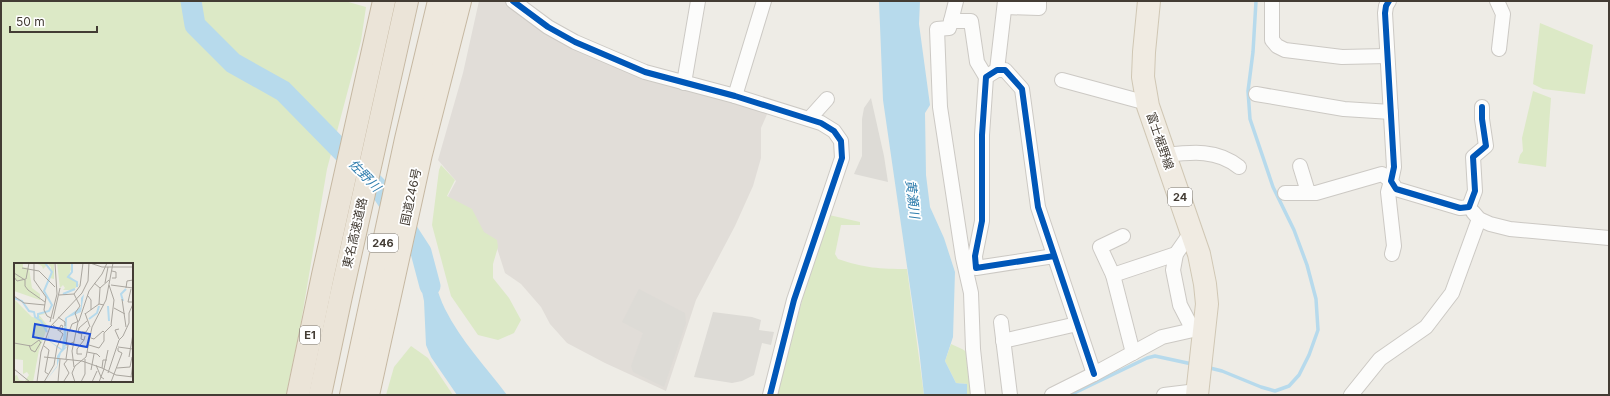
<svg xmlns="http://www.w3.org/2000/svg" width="1610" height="396" font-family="Inter,'Noto Sans JP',sans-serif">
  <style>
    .industrial { fill: #e1ddd8 }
    .green { fill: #dce9c6; fill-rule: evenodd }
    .parking { fill: #dddbd6 }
    .water { fill: #b7daec }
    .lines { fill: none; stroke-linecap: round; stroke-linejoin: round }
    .stream { stroke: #b7daec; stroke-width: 3.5 }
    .river { stroke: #b7daec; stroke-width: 21 }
    .minor-casing { stroke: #ccc9c4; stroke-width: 16 }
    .primary-casing { stroke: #d0c7b4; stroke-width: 24 }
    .trunk-casing { stroke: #c6b8a2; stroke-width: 24 }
    .motorway-casing { stroke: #c6b8a2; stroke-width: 24 }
    .minor { stroke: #fcfcfb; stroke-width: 14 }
    .primary { stroke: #f0ebe2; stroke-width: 22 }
    .trunk { stroke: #eee8dd; stroke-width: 22 }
    .motorway { stroke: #ebe4d8; stroke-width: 22 }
    .cycleway-casing { stroke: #fff; stroke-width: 8 }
    .cycleway { stroke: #0057b8; stroke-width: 6 }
    .labels { text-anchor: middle; stroke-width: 3.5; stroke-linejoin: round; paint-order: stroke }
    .shield { fill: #fff; stroke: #7b7671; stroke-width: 1 }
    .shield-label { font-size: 11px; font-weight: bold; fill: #433c34 }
    .street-label { font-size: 12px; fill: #433c34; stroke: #fff }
    .water-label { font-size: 13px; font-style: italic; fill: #2f7dad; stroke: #fff }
    .inset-river { fill: none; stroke: #b7daec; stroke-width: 2 }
    .inset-road { fill: none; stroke: #aaa69f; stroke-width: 1 }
    .view { fill: #1d4ed8; fill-opacity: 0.15; stroke: #1d4ed8; stroke-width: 2 }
    .inset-edge { fill: none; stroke: #433c34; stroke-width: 2 }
  </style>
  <rect width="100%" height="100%" fill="#eeece6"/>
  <path class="industrial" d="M479,1H507L539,24L768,112L761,128V158L753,186L735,226L696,300L666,391L605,363L567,343L550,324L541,307L521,284L505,273L497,248L463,217L448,196L456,181L438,160L463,73Z"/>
  <g class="green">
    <path d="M1,1H345L366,7L361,41L327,169L300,328L286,395H1ZM15,264H132V381H15Z"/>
    <path d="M1540,23L1593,45L1585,94L1543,89L1533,84Z"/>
    <path d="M1533,91L1551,98L1546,167L1518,163L1520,155L1523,151L1522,138Z"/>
    <path d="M441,165L455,180L447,196L472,209L484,232L497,240L498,247L493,264V278L509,298L521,320L514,333L498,340L478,335L451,296L432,225L439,170Z"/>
    <path d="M829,215L860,222V225H841L835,254L838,259C864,268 880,269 907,269L924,395H777L814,256Z"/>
    <path d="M951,344L962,349L970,354L974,395H967V384L956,383L945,361Z"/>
    <path d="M411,346L428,358L453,395H386L394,367Z"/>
  </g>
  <g class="parking">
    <path d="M871,98L884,156L888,182L854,174L862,156V119L864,108Z"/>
    <path d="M639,289L685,313L686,323L664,387L633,372L631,366L643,333L622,322Z"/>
    <path d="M713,312L752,317L761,320L759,330L774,332L771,345L762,343L754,375L742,381L732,383L694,377Z"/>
  </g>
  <g class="water">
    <path d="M879,1H920L919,24L930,105L925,113L926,175L930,207L944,238L955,272L953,337L945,361L956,383L967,384V395H924L919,349L883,100Z"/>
    <path d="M428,256C433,273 437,293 445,309C461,341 486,367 507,395H457L431,357L426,345L424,301L420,282L421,276L419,260Z"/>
  </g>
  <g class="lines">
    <g class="stream">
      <path d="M1206,367L1222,371L1261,387L1275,391L1289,386L1299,375L1309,355L1318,330L1316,299L1307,265L1294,230L1273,187L1250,119L1248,91L1253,52L1256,1"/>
      <path d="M1070,395L1147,358L1155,356L1192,364"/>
    </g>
    <path class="river" d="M191,1L195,25L233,63L283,91L382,192L421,252L430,286"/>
    <g class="minor-casing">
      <g id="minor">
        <path d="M513,1L548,27L575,42L645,72L735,96L821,123L834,131L841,141L842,158L794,300L770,395"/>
        <path d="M1272,1V40L1277,46L1285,50L1342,57L1387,56"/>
        <path d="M1389,1L1386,6L1385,13L1394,167L1391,181L1396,189L1460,208L1469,207L1475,191L1473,157L1486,146L1482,119V107"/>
        <path d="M1497,1L1503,14L1499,49"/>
        <path d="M1005,7L1039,8V1"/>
        <path d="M951,21L956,1"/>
        <path d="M997,70L1005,1"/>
        <path d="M1062,80L1147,103"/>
        <path d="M684,83L698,1"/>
        <path d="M1256,94L1344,109L1391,112"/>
        <path d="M735,96L764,1"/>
        <path d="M809,119L827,99"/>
        <path d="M1165,155C1192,152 1217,149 1239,167"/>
        <path d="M1300,166L1308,192"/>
        <path d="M1285,193H1316L1382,174L1391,181L1388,192L1394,246L1392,254"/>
        <path d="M1473,212L1479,219L1490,224L1510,229L1609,238"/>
        <path d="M1192,231L1176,254L1173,270L1180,305L1193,330"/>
        <path d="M1123,236L1100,247L1113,275L1133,353"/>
        <path d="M1054,256L976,268L975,256L982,221V135L986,77L997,70H1005L1022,89L1038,207L1094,374"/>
        <path d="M1113,275L1176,254"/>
        <path d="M1001,322L1010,395"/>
        <path d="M1003,341L1077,324"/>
        <path d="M978,395L973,349L971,293L963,258L940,107L937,29L949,28L951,21H971L977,62L986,77"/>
        <path d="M1052,395L1094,374L1162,337L1193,330L1203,333"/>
        <path d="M1164,395L1197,391"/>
        <path d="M1351,395L1380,359L1426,327L1452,293L1479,219"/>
      </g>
    </g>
    <g class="primary-casing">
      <path id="primary" d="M1149,1L1144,52L1143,77L1148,106L1199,254L1205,284L1207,304L1197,395"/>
    </g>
    <g class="trunk-casing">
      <g id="trunk">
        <path d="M351,395L406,139L439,1"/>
        <path d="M368,395L421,154L460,1"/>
      </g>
    </g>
    <g class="motorway-casing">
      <g id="motorway">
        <path d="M298,395L323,275L384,1"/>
        <path d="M320,395L341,296L407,1"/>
      </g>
    </g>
    <use href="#minor" class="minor"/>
    <use href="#primary" class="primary"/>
    <use href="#trunk" class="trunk"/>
    <use href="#motorway" class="motorway"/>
    <g class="cycleway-casing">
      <g id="cycleway">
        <path d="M513,1L548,27L575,42L645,72L735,96L821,123L834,131L841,141L842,158L794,300L770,395"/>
        <path d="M1389,1L1386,6L1385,13L1394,167L1391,181L1396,189L1460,208L1469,207L1475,191L1473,157L1486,146L1482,119V107"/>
        <path d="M1054,256L976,268L975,256L982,221V135L986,77L997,70H1005L1022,89L1038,207L1094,374"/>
      </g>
    </g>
    <use href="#cycleway" class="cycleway"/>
  </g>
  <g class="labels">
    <g class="shield">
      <rect x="1168" y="188" width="24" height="18" rx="3"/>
      <rect x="368" y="234" width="30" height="18" rx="3"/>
      <rect x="300" y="326" width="20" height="18" rx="3"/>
    </g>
    <g class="shield-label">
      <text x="1180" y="201">24</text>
      <text x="383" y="247">246</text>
      <text x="310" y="339">E1</text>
    </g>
    <g class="street-label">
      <text transform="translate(1160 141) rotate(71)" y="4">富士裾野線</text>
      <text transform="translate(411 197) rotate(-78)" y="4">国道246号</text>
      <text transform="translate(355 233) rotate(-77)" y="4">東名高速道路</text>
    </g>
    <g class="water-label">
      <text transform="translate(365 175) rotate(46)" y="5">佐野川</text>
      <text transform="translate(913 199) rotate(83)" y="5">黄瀬川</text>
    </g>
  </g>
  <g transform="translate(14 263)">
    <rect width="119" height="119" fill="#eeece6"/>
    <path d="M0,0H9V4L15,5L18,25L26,31V37L0,28ZM21,0H40V16L36,15L37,4L34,1L29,6L28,3ZM43,0H56L57,6L55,12L65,22L59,27H49L51,25L49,22L46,25ZM0,36L18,54L23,55L26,50L32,51L25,52L34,63L25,87L19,119H0V113L3,112L5,117L11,118L15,112L13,109L9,111V97L0,96Z" fill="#dce9c6"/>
    <path d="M70,31L67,49L53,55L52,83L50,85L54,83L47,90L43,104L31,119L43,103V93L47,87L35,78L34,72L37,79L48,86L51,55L67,44V35Z" fill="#b7daec"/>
    <path class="inset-river" d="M58,0V9L54,14L63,19V24M49,31L61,26M0,35L8,38L15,48L20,49L21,54L27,58L33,69M109,38L107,31L112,26M94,43L95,58M24,55V51L35,48L38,42L30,28L38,9L31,0M75,56L83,50L85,43"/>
    <path class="inset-road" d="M20,0V17L32,34L30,47L33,53L37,55M76,0L88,4H119M8,5L25,8L41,24M0,10L11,17V23L14,27L31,39M0,14L3,18L12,16L15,0M98,15H102V9L98,8M80,20L86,25L85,41M91,20L94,4M95,22L100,37L97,62M97,22L119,25M86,25L95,17M112,25L113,18L119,17M117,26L114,39H119M45,32L60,31M0,33L10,40L31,42M74,33L77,37V47M108,36L112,64M100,45L111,51M71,50L76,64M71,51L85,41L90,42M44,54L51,59V63M39,56L46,25M36,59L43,31L41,0M105,66L101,67L105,76M54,67L52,82L60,79M44,68L47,62L49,63L46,69M55,69L58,61L65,58L75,28L88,11L93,0M68,71L64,70L65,65L73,58M71,73L70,77L67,76L68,69H72L75,64M77,75L80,76L89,68L91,70M0,80L17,83L25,77L27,80M15,82L17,87L21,89L27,79M75,82L85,85L90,78V70L98,62M30,83L35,87L31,109L34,111M104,84L119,86M73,89L83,91L86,94M68,91H63V86L70,77M30,94L68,98L88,105L90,106L85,119M115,94L119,71M52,96L54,82M82,102L87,114L90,116M60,104L58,88L64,59L61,50L66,43L60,31L66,23L69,0M88,105L89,97H93M103,105L116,104L118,94M0,106L16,119M90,106L102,112L119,114M90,106L94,87M77,107L80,91M94,110L105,77L109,73L115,60V50L119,41M117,114L119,100M50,118L55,110L50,101L54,96M23,119L27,89L36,64L68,30L74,18L75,0M30,119L40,102L43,84L49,71L39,62M44,119L46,96M61,119L58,110L61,103L72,94L78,64L92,37L99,0M67,119L71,111V96M78,119L83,108M97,119L108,90L104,88V85"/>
    <path class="view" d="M21,61L76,71L73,84L19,74Z"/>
    <rect width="119" height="119" class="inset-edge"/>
  </g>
  <rect width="1610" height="396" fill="none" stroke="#433c34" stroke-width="4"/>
  <path d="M10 26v6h87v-6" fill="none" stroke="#433c34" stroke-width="2"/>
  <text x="16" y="26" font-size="12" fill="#433c34" stroke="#ffffff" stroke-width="3" paint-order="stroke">50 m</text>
</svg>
